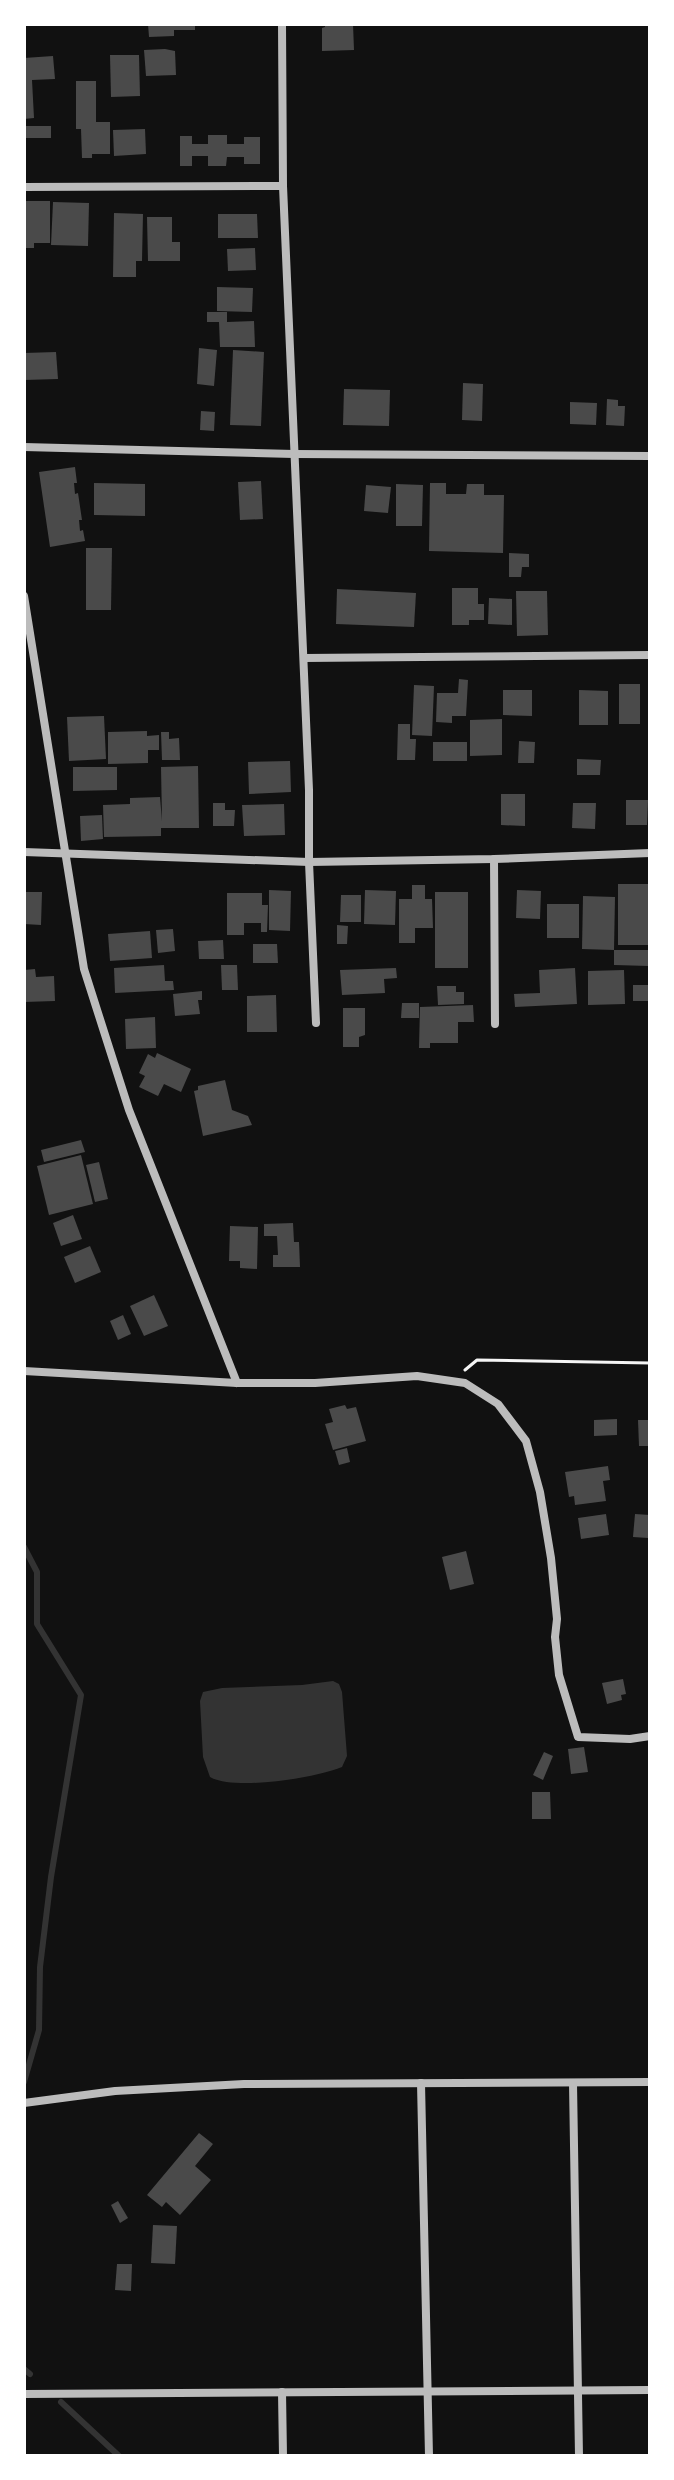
<svg xmlns="http://www.w3.org/2000/svg" width="674" height="2480" font-family="Karla,sans-serif">
  <style>
    .water { fill: #333 }
    .lines { fill: none; stroke-linecap: round; stroke-linejoin: round }
    .stream { stroke: #333; stroke-width: 6 }
    .building { fill: #4a4a4a }
    .path { stroke: #f5f5f5; stroke-width: 3 }
    .minor { stroke: #bcbcbc; stroke-width: 8 }
  </style>
  <rect width="100%" height="100%" fill="#111"/>
  <path class="water" d="M333,1681L339,1684L342,1692L347,1756L342,1767C316,1778 234,1791 210,1777L203,1757L200,1701L203,1692L222,1688L302,1685Z"/>
  <g class="lines">
    <g class="stream">
      <path d="M24,1547L37,1572V1624L81,1695L51,1877L40,1967L39,2030L24,2082"/>
      <path d="M24,2369L30,2374"/>
      <path d="M61,2402L119,2456"/>
    </g>
  </g>
  <g class="building">
    <path d="M148,24H195V30H174V36L149,37Z"/>
    <path d="M325,24H353L354,50L322,51V28L325,27Z"/>
    <path d="M165,49L175,51L176,75L146,76L144,50Z"/>
    <path d="M110,55H139L140,96L111,97Z"/>
    <path d="M53,56L55,79L32,80L34,118L24,119V58Z"/>
    <path d="M76,81H96V122H110V154H92V158H82L81,129H76Z"/>
    <rect x="24" y="126" width="27" height="12"/>
    <path d="M145,129L146,154L114,156L113,130Z"/>
    <path d="M208,135H227V144H244V137H260V164H244V157H227L226,166H208V156H192V166H180V136H192V144H208Z"/>
    <path d="M24,201H50V243H34V248H24Z"/>
    <path d="M53,202L89,203L88,246L51,245Z"/>
    <path d="M114,213L143,214L142,261H136V277H113Z"/>
    <path d="M218,214H257L258,238H218Z"/>
    <path d="M147,217H172V242H180V261H148Z"/>
    <path d="M255,248L256,270L228,271L227,249Z"/>
    <path d="M217,287L253,288L252,312L217,311Z"/>
    <path d="M207,312H227V322L254,321L255,347H220L219,322H207Z"/>
    <path d="M199,348L217,350L214,386L197,384Z"/>
    <path d="M233,350L264,352L261,426L230,425Z"/>
    <path d="M56,352L58,379L24,380V353Z"/>
    <path d="M463,383L483,384L482,421L462,420Z"/>
    <path d="M344,389L390,390L389,426L343,425Z"/>
    <path d="M607,399L618,400V406H625L624,426L606,425Z"/>
    <path d="M570,402L597,403L596,425L570,424Z"/>
    <path d="M201,411L215,412L214,431L200,430Z"/>
    <path d="M75,467L77,483H74L75,494L78,493L82,520H79L80,531L83,530L85,541L50,547L39,472Z"/>
    <path d="M261,481L263,519L240,520L238,482Z"/>
    <path d="M94,483L145,484V516L94,515Z"/>
    <path d="M430,483H446V494H466L467,484H484V495H504L503,553L429,551Z"/>
    <path d="M396,484L423,485L422,526H396Z"/>
    <path d="M366,485L391,487L388,513L364,511Z"/>
    <path d="M86,548H112L111,610H86Z"/>
    <path d="M509,553L529,554V567H522L521,577H509Z"/>
    <path d="M452,588H478V604H484V620H469V625H452Z"/>
    <path d="M337,589L416,593L414,627L336,624Z"/>
    <path d="M516,591H547L548,635L517,636Z"/>
    <path d="M489,598L512,599V625L488,624Z"/>
    <path d="M459,679L468,680L466,716H452V723L436,722L437,693H458Z"/>
    <rect x="619" y="684" width="21" height="40"/>
    <path d="M414,685L434,686L432,736L412,735Z"/>
    <path d="M503,690H532V716L503,715Z"/>
    <path d="M579,690L608,691V725H579Z"/>
    <path d="M104,716L106,759L69,761L67,717Z"/>
    <path d="M502,719V755L470,756V720Z"/>
    <path d="M398,724H410V739H416L415,760H397Z"/>
    <path d="M147,731V736L159,735V750H148V763L108,764V732Z"/>
    <path d="M161,732H169V739L179,738L180,760H162Z"/>
    <path d="M519,741L535,742L534,763H518Z"/>
    <rect x="433" y="742" width="34" height="19"/>
    <path d="M577,759L601,760L600,775H577Z"/>
    <path d="M290,761L291,792L249,794L248,762Z"/>
    <path d="M198,766L199,828H161V836L104,837L103,805L130,804V798L160,797L162,821L161,767Z"/>
    <path d="M73,767H117V790L73,791Z"/>
    <path d="M501,794H525V826L501,825Z"/>
    <path d="M626,800H648L647,825H626Z"/>
    <path d="M213,803H225V810H235L234,826H213Z"/>
    <path d="M573,803H596L595,829L572,828Z"/>
    <path d="M284,804L285,835L244,836L242,805Z"/>
    <path d="M102,815L103,839L81,841L80,816Z"/>
    <path d="M618,884H650L649,945H618Z"/>
    <path d="M412,885H425V899H432L433,928H415V943H399V899H412Z"/>
    <path d="M269,890L291,891L290,931L269,930Z"/>
    <path d="M365,890L396,891L395,925L364,924Z"/>
    <path d="M517,890L541,891L540,919L516,918Z"/>
    <path d="M24,892H42L41,925L24,924Z"/>
    <rect x="435" y="892" width="33" height="76"/>
    <path d="M227,893H262V905H268L267,932H261V923H244V935H227Z"/>
    <path d="M341,895H361V922H340Z"/>
    <path d="M583,896L615,897L614,950L582,949Z"/>
    <rect x="547" y="904" width="32" height="34"/>
    <path d="M337,925L348,926L347,944H337Z"/>
    <path d="M173,929L175,951L158,953L156,930Z"/>
    <path d="M150,931L152,958L110,961L108,934Z"/>
    <path d="M223,940L224,959H199L198,941Z"/>
    <path d="M253,944H277L278,963H253Z"/>
    <path d="M614,950H649V966L614,965Z"/>
    <path d="M164,965L165,981H173L174,990L115,993L114,968Z"/>
    <path d="M221,965H237L238,990H222Z"/>
    <path d="M396,968L397,978L384,979L385,993L342,995L340,970Z"/>
    <path d="M575,968L577,1004L515,1007L514,994L540,993L539,970Z"/>
    <path d="M35,969L36,977L54,976L55,1001L24,1002V970Z"/>
    <path d="M624,970L625,1004L588,1005V971Z"/>
    <rect x="633" y="985" width="17" height="16"/>
    <path d="M437,986H456V992H464V1004L438,1005Z"/>
    <path d="M202,991V1000H198L200,1014L175,1016L173,994Z"/>
    <path d="M276,995L277,1032H247V996Z"/>
    <path d="M402,1003H419V1018H401Z"/>
    <path d="M473,1005L474,1022H458V1043H430V1048H419L420,1007Z"/>
    <path d="M343,1008H365V1035L359,1037V1047H343Z"/>
    <path d="M155,1017L156,1048L126,1049L125,1019Z"/>
    <path d="M157,1053L191,1069L181,1092L164,1084L158,1096L139,1087L145,1076L139,1073L148,1054L155,1058Z"/>
    <path d="M225,1080L232,1110L248,1116L252,1125L203,1136L194,1091L198,1090V1086Z"/>
    <path d="M81,1140L85,1152L44,1162L41,1150Z"/>
    <path d="M81,1155L93,1204L49,1215L37,1166Z"/>
    <path d="M99,1162L108,1199L95,1202L86,1165Z"/>
    <path d="M73,1215L82,1239L61,1246L53,1223Z"/>
    <path d="M293,1223L294,1242H299L300,1267H273V1255H278L277,1236H264V1224Z"/>
    <path d="M230,1226L258,1227L257,1269L240,1268V1261H229Z"/>
    <path d="M90,1246L101,1272L75,1283L64,1257Z"/>
    <path d="M154,1295L168,1326L144,1336L130,1306Z"/>
    <path d="M123,1315L131,1334L118,1340L110,1321Z"/>
    <path d="M345,1405L347,1409L356,1407L366,1441L333,1450L325,1424L333,1422L329,1409Z"/>
    <path d="M617,1419V1435L594,1436V1420Z"/>
    <path d="M638,1420H650V1446H639Z"/>
    <path d="M347,1448L350,1462L339,1465L335,1451Z"/>
    <path d="M608,1466L610,1480L603,1481L606,1501L575,1505L574,1496L569,1497L565,1472Z"/>
    <path d="M606,1514L609,1535L581,1539L578,1518Z"/>
    <path d="M635,1514L650,1515L648,1538L633,1537Z"/>
    <path d="M466,1551L474,1584L450,1590L442,1557Z"/>
    <path d="M623,1679L626,1694L621,1695L622,1700L607,1704L602,1683Z"/>
    <path d="M584,1747L588,1772L571,1774L568,1749Z"/>
    <path d="M544,1752L553,1756L543,1780L533,1775Z"/>
    <path d="M532,1792H550L551,1819H532Z"/>
    <path d="M199,2133L213,2144L195,2166L211,2180L180,2215L166,2202L162,2207L147,2195Z"/>
    <path d="M118,2201L128,2218L120,2223L111,2205Z"/>
    <path d="M153,2225L177,2226L175,2264L151,2263Z"/>
    <path d="M117,2264H132L131,2291L115,2290Z"/>
  </g>
  <g class="lines">
    <path class="path" d="M465,1370L477,1360L650,1363"/>
    <g class="minor">
      <path d="M282,24L283,186L309,790V862L316,1023"/>
      <path d="M24,187L283,186"/>
      <path d="M24,447L294,454L650,456"/>
      <path d="M24,596L84,969L129,1110L237,1383"/>
      <path d="M304,658L650,655"/>
      <path d="M24,852L309,862L494,859L650,853"/>
      <path d="M494,859L495,1024"/>
      <path d="M24,1371L237,1383H315L417,1376L465,1383L498,1404L526,1441L540,1492L551,1558L557,1619L555,1637L559,1675L578,1737L630,1739L650,1736"/>
      <path d="M421,2083L429,2456"/>
      <path d="M573,2083L579,2456"/>
      <path d="M24,2103L115,2091L244,2084L650,2082"/>
      <path d="M282,2392L283,2456"/>
      <path d="M24,2394L650,2390"/>
    </g>
  </g>
  <rect width="674" height="2480" fill="none" stroke="#ffffff" stroke-width="52"/>
</svg>
